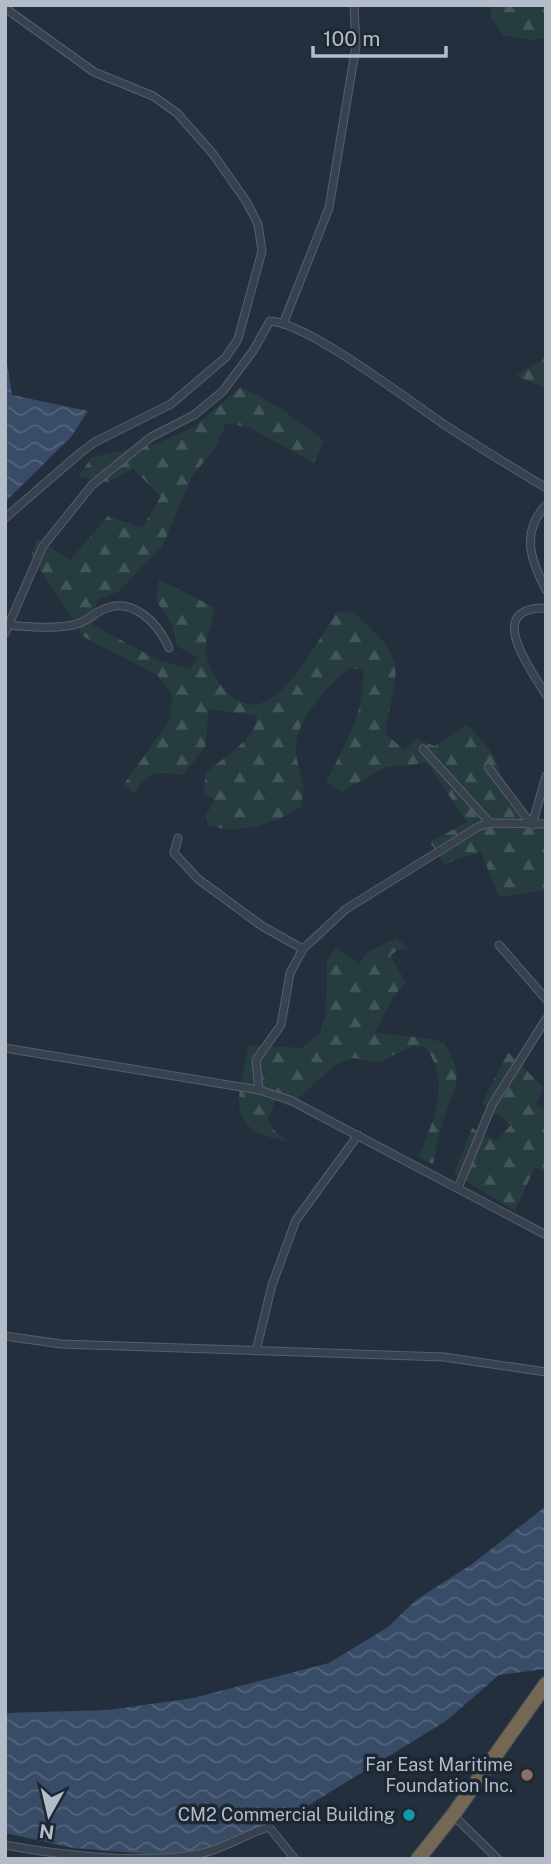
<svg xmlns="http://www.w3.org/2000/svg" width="551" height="1864" font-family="'Public Sans',sans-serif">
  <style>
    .forest { fill: url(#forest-firs) }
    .water { fill: url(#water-waves) }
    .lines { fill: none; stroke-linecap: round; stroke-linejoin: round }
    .street-casing { stroke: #565f6c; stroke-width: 9 }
    .highway-casing { stroke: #434c59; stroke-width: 16 }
    .street { stroke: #38414e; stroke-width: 7 }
    .highway { stroke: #746855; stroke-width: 14 }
    .education-dot { fill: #8d6e63; stroke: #1d2633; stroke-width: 2.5 }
    .culture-dot { fill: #0f9aa8; stroke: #1d2633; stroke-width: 2.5 }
    .labels { text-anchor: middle; stroke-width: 7; stroke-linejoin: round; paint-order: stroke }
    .poi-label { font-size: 18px; fill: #b4bcc9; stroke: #1d2633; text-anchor: end }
  </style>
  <defs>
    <pattern id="forest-firs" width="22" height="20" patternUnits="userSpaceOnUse" patternTransform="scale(1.75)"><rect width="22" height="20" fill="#263c3f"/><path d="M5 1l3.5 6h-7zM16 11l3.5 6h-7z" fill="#435659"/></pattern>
    <pattern id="water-waves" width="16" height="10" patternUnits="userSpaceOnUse" patternTransform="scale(1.75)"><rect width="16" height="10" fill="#394c67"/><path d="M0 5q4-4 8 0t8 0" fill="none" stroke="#53647b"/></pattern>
  </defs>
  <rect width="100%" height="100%" fill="#242f3e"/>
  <g class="forest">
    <path d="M491,5H546V38L531,40L503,35L491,17Z"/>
    <path d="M546,357V388L516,376Z"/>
    <path d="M241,387L279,407L324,441L314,463L248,427L226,423L216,447L192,476L163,545L119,591L97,600L93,625L158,660L190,669L198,658L177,646L172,625L156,600L159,580L214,607C215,623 203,638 206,654C209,669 220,687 231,696C274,734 318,637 337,612L354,613C410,662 397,665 385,733L405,751L415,739L435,746L467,725C495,751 500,765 507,803L537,822H546V890L499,897L481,852L444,864L430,842L467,822L427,763L386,767L341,792L326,782C344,747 366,711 363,670L350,668C329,685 291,724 296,754C300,780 307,777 301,807C271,825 243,834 208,826L206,815L215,800L203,793L206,773C223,757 256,740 257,716L209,709L205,747L183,775C156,771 149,770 134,794L124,784L170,720L172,695L157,675L84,637L31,556L37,539L70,560L108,516L142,528L161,496L133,469L107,482L78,477L92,457L156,444L194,427Z"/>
    <path d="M396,938L409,948L396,951L390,956L406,982L393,997L375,1032C398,1038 421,1034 444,1043C464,1078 457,1080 445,1115C439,1130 437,1148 433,1164L419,1157C433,1121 452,1081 425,1047L413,1046L379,1062L353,1058L335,1065L289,1107L276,1099L268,1118L273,1129L287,1141C221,1130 239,1096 249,1045L301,1048L319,1035L326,1015L327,961L336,948L359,964L368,952Z"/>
    <path d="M508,1052L543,1087L536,1106L546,1109V1173L535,1167L515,1211L454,1174L472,1128L496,1141L511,1125L482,1103Z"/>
  </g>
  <g class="water">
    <path d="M5,351L12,395L88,411L71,437L5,502Z"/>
    <path d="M546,1506V1669L499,1675L446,1721L304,1808L232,1843L172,1856L73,1848L5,1833V1713L109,1710L193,1698L329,1663L388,1627L416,1600L472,1564Z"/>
  </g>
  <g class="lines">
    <g class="street-casing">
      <g id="street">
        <path d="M5,8L94,72L153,96L177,113L213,154L246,201L258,224L262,251L238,339L226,357L171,404L95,442L79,454L5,518"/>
        <path d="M283,324L329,208L356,46L354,5"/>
        <path d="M546,505C520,533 531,560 546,590"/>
        <path d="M546,608C483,607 531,669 546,695"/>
        <path d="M8,625C30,627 52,629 73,625C85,623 92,615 102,610C132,595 158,623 169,648"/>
        <path d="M5,633L43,546L92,485L151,437L194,415L223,391L253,351L270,321C308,323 409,401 445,425C478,447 512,467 546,488"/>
        <path d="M423,749L490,823"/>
        <path d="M488,767L532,825"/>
        <path d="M532,825L546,776"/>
        <path d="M178,838L174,853L198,879L262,926L303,949"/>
        <path d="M499,945L546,999"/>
        <path d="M5,1048L259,1090L290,1100L546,1235"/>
        <path d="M259,1090L256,1060L281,1025L290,973L303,949L346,909L478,827L490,823L546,824"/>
        <path d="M458,1188L492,1105L546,1019"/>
        <path d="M5,1336L61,1344L444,1357L546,1372"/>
        <path d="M256,1351L272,1285L296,1220L358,1135"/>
        <path d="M453,1815L498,1859"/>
        <path d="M5,1845C63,1856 142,1864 199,1854C224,1849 245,1834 269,1827L295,1859"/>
      </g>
    </g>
    <g class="highway-casing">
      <path id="highway" d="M418,1859L453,1815L546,1684"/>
    </g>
    <use href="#street" class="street"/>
    <use href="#highway" class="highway"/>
  </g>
  <circle class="education-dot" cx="527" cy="1775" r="7"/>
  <circle class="culture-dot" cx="409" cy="1815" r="7"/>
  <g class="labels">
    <g class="poi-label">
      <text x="513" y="1771">Far East Maritime<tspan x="513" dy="21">Foundation Inc.</tspan></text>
      <text x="395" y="1821">CM2 Commercial Building</text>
    </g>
  </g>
  <rect width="551" height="1864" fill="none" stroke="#b4bcc9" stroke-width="14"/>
  <g transform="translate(49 1815) rotate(188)" stroke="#1d2633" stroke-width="5" paint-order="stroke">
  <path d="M0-5L12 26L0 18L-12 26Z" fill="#b4bcc9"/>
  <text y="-10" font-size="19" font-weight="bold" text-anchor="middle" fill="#b4bcc9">N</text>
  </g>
  <path d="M313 46v10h133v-10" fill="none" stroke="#b4bcc9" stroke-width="3.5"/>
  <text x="323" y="46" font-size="21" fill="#b4bcc9" stroke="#1d2633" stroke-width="5" paint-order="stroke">100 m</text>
</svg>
